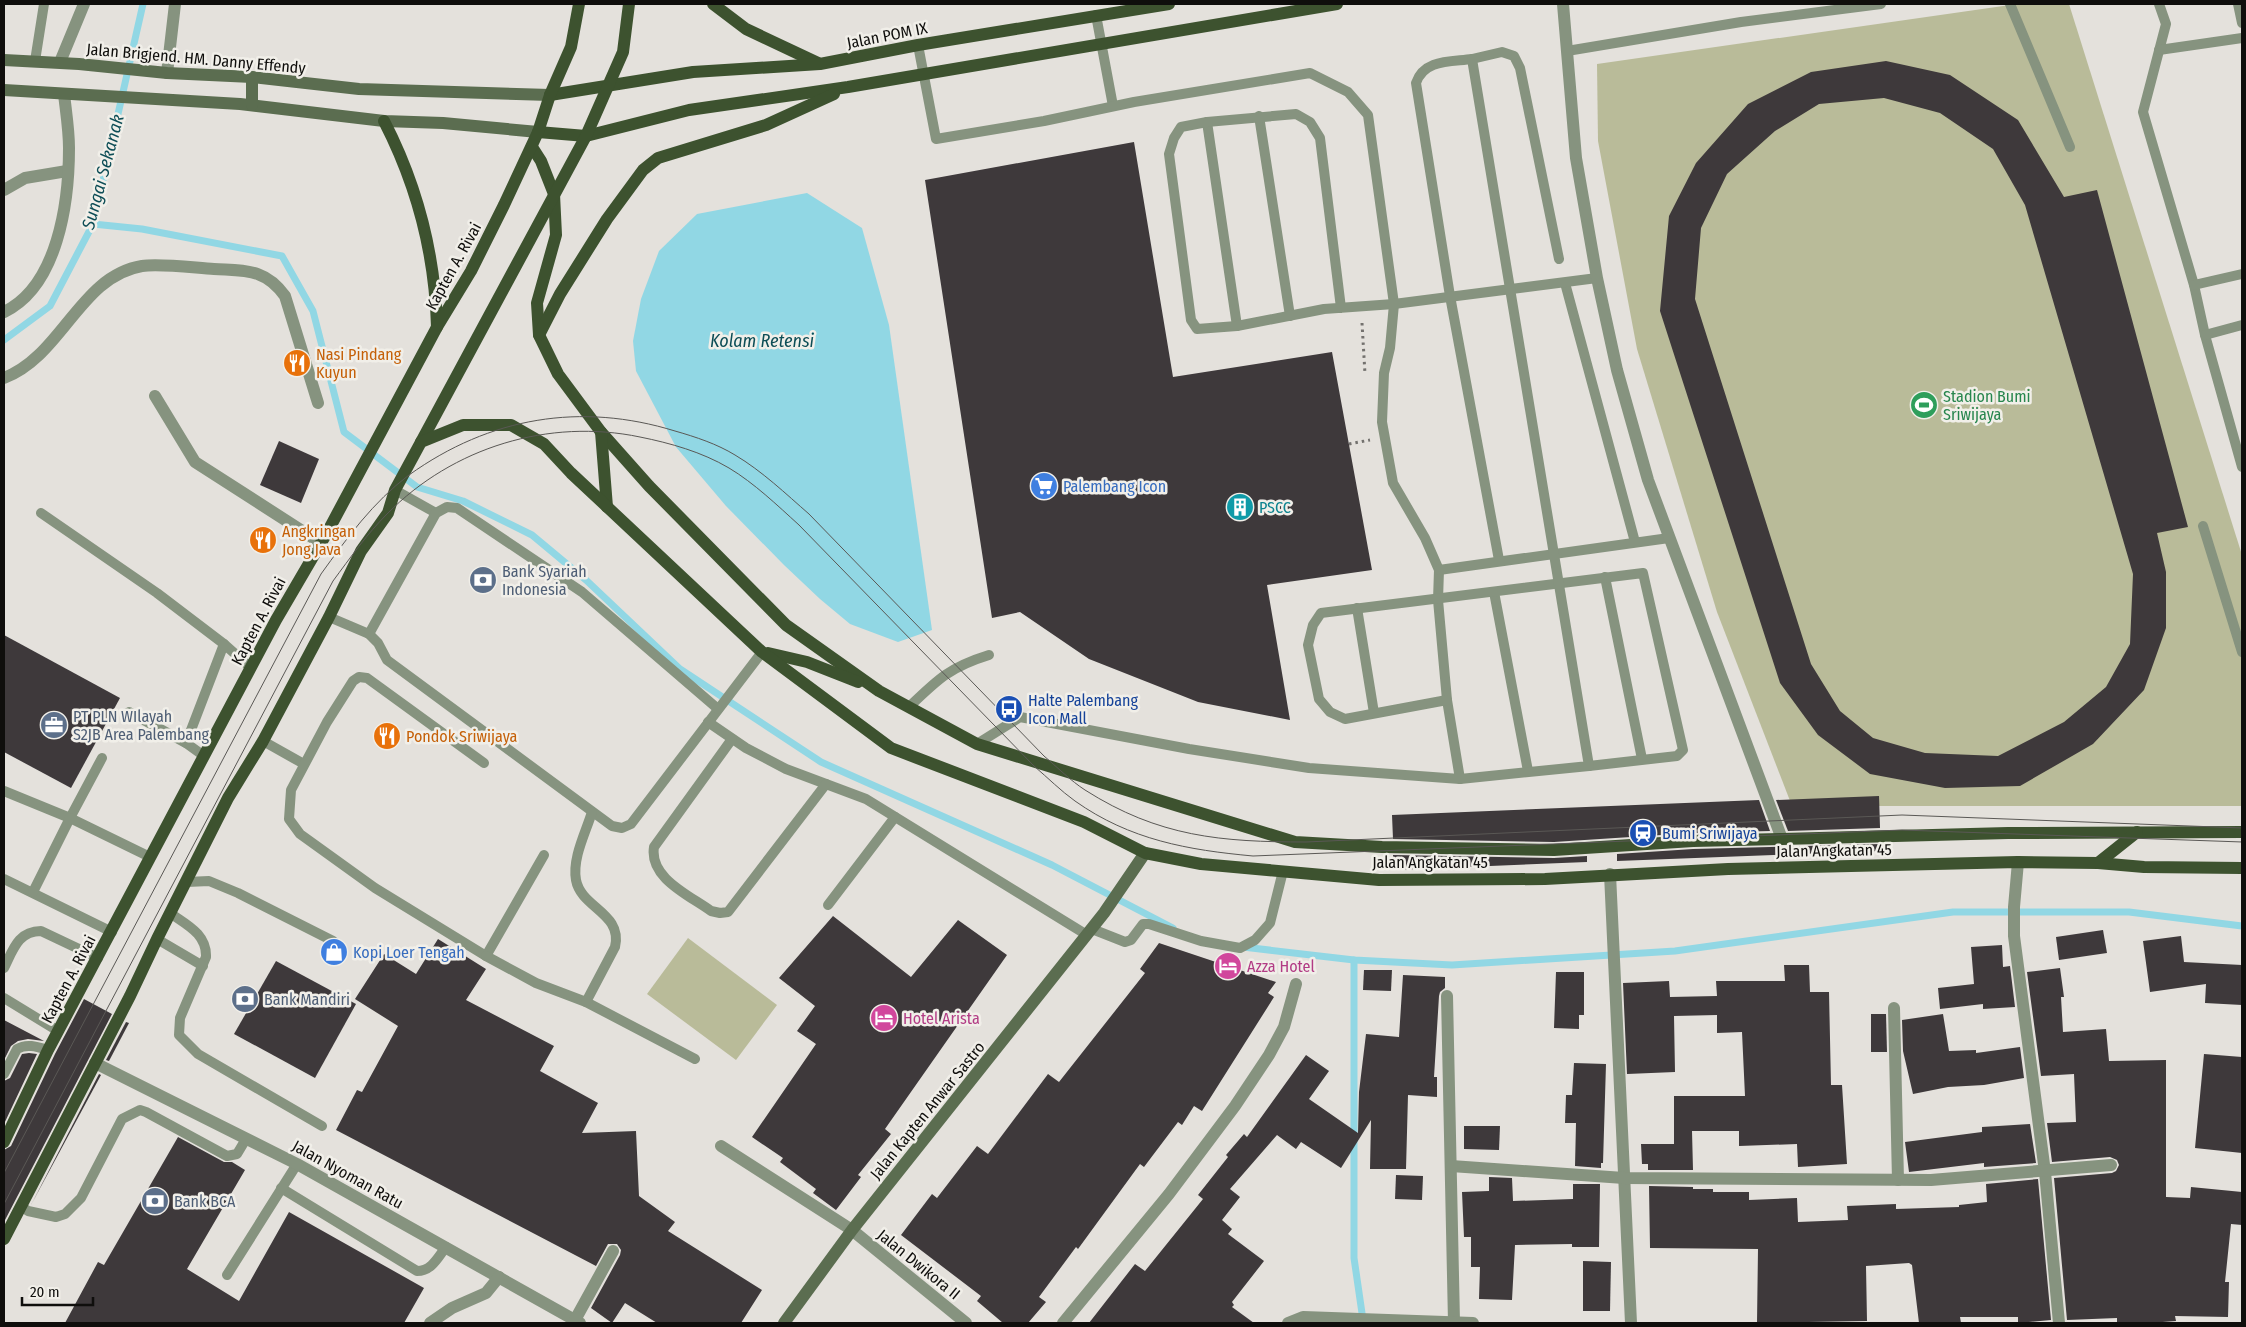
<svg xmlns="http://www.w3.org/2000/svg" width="2246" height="1327" font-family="'Fira Sans Condensed',sans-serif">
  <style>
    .green { fill: #b9bb99 }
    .water { fill: #91d7e4 }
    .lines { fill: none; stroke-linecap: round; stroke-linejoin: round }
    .stream { stroke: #91d7e4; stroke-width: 7 }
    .building { fill: #3e393b; fill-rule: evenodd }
    .path { stroke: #73716e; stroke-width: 3; stroke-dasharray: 2.5 4; stroke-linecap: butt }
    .lane { stroke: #86937f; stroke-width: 10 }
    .street { stroke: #86937f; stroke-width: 12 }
    .secondary { stroke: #5b6d50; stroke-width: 12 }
    .primary { stroke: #3d522f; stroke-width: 12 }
    .tram { stroke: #5a5855; stroke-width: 1 }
    .labels { text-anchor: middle; stroke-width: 5; stroke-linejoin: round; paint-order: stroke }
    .street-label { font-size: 16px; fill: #0f0e0c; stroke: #f1efe9 }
    .food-label { font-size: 16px; fill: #c56008; stroke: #f1efe9; text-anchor: start }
    .leisure-label { font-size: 16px; fill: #27864d; stroke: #f1efe9; text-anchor: start }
    .shop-label { font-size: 16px; fill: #366cbe; stroke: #f1efe9; text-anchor: start }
    .culture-label { font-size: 16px; fill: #0d838f; stroke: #f1efe9; text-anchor: start }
    .service-label { font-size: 16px; fill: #4e5e75; stroke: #f1efe9; text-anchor: start }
    .transit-label { font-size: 16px; fill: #164399; stroke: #f1efe9; text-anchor: start }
    .hotel-label { font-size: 16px; fill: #b23c85; stroke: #f1efe9; text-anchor: start }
    .water-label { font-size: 18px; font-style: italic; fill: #0d4d56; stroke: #f1efe9 }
  </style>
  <rect width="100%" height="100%" fill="#e4e1dc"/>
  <g class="green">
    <path d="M2017,4H2069L2242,555V806H1792L1717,612L1637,349L1598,141L1597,64Z"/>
    <path d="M688,938L777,1005L736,1060L647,994Z"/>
  </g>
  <path class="water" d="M807,193L862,228L889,325L932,630L898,642L850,624L820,599L784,565L726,506L676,447L636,371L633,341L641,299L659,251L697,214Z"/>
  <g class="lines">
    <g class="stream">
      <path d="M93,224L142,229L282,256L313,311L344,432L417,487L463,501L532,535L586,580L680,669L821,762L1052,865L1173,928"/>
      <path d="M4,340L50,306L93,224L143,4"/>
      <path d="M1243,947L1354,960L1452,965L1675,951L1953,912H2129L2242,926"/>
      <path d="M1354,960V1258L1363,1320"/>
    </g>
  </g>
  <g class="building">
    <path d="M1886,61L1950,75L2018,120L2064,197L2097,190L2188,527L2157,533L2166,572V628L2144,690L2093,744L2020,786L1945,788L1870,774L1818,735L1780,683L1660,311L1669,216L1696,163L1748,104L1811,72ZM1884,98L1940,113L1993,149L2025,205L2133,574L2130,644L2106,687L2064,722L1998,756L1925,753L1873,738L1840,711L1811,664L1695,299L1701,228L1727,174L1775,131L1819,104Z"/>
    <path d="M1134,142L1173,377L1332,352L1372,570L1267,585L1290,720L1198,702L1089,659L1020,612L992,618L925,180Z"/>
    <path d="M279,441L319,459L301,503L260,485Z"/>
    <path d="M4,635L120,698L71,788L4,752Z"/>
    <path d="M1879,796L1880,828L1788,831L1776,800Z"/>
    <path d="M1759,800L1770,831L1692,833L1554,842L1393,839L1392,815Z"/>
    <path d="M1881,844V851L1617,861V854L1693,849Z"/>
    <path d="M1393,855L1554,858L1587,856V862L1394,870Z"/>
    <path d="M833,916L911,977L958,920L1007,955L885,1129L891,1134L858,1175L861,1177L836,1210L813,1193L816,1189L780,1162L783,1158L752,1137L816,1044L797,1031L815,1006L779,978Z"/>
    <path d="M2103,930L2107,953L2059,960L2056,937Z"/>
    <path d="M2181,936L2184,962L2242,965V1005L2205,1003L2206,984L2150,992L2143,941Z"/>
    <path d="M438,939L486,969L466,1000L554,1046L540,1071L598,1103L582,1133L636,1131L639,1196L675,1222L668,1231L762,1290L741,1323H657L625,1303L612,1323L591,1308L620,1255L621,1250L617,1244H608L596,1266L336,1130L357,1090L362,1092L398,1026L355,999L384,954L416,974Z"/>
    <path d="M1159,943L1276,982L1268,993L1274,997L1202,1111L1194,1106L1182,1125L1178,1122L1144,1167L1140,1164L1078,1249L1076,1247L1039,1297L1046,1302L1028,1323H1003L977,1301L981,1296L901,1235L932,1194L937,1198L977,1146L988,1154L1048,1074L1059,1082L1145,973L1140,969Z"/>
    <path d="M2002,945L2003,967L2010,966L2015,1007L1983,1009V1004L1940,1009L1938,988L1974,984L1971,947Z"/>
    <path d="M276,961L356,1004L315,1078L234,1034Z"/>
    <path d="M1784,965H1809L1810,992H1829L1831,1085H1842L1847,1164L1798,1167L1797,1144L1739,1146V1131H1692L1693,1170H1648V1164H1642L1641,1144H1674V1096H1745L1742,1032L1717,1033V1015L1674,1016L1675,1072L1627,1074L1623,983L1669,981L1670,997L1717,996L1716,981H1785Z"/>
    <path d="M2060,968L2064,997H2061L2063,1032L2106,1029L2109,1061L2166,1060V1197L2190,1198L2191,1187L2242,1192V1225L2231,1224L2225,1282H2229L2228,1317L2175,1316L2176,1321L2149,1323H2117V1318L2067,1320L2054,1178L2112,1173L2116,1171L2119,1165L2117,1160L2110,1157L2052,1162L2047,1123L2076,1122L2074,1074L2041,1076L2027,972Z"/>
    <path d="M1364,970H1392L1391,991L1363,990Z"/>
    <path d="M1556,972H1584V1015H1579V1029L1554,1028Z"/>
    <path d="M1403,975L1445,977V988L1440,992L1439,996L1434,1077H1437V1097L1408,1095L1406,1169H1370L1371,1120L1341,1168L1301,1142L1296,1149L1277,1135L1230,1189L1240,1197L1222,1220L1232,1229L1228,1234L1264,1261L1232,1302L1234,1305L1232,1307L1254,1323H1089L1135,1264L1145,1271L1203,1199L1198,1195L1228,1157L1226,1155L1244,1134L1247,1137L1306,1055L1329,1071L1309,1099L1358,1133L1359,1092L1366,1034L1399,1037Z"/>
    <path d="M84,999L112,1014L4,1222V1150L11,1146L55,1054Z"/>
    <path d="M1871,1014H1886L1887,1052H1871Z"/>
    <path d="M1943,1014L1949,1051L1976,1050V1053L2020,1047L2024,1078L1984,1085L1948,1087L1913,1094L1903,1051L1902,1020Z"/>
    <path d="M4,1020L44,1041L28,1039L18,1041L11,1046L4,1060Z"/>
    <path d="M126,1022L129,1023L109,1061L106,1060Z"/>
    <path d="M29,1053L37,1054L4,1124V1081L10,1078L22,1054Z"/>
    <path d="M2204,1054L2242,1057V1153L2195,1148Z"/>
    <path d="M1574,1063L1606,1064L1603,1163H1601V1168L1575,1166L1576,1123H1565L1566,1095H1572Z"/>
    <path d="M99,1074L101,1075L31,1205Z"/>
    <path d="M2030,1124L2036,1163L1984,1167V1163L1909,1172L1905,1142L1982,1132V1127Z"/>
    <path d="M1464,1126H1500L1499,1150L1464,1149Z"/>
    <path d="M178,1137L224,1162H232L245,1170L187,1269L239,1301L289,1212L424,1288L404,1323H65L98,1262L104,1265Z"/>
    <path d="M1396,1175L1423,1176L1422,1200L1395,1199Z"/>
    <path d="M1489,1177L1512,1178L1513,1201L1573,1199V1184H1600L1599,1247H1572V1244L1515,1245L1512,1300L1479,1299L1480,1267H1471V1237H1464L1462,1192L1489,1191Z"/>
    <path d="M2038,1179L2051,1320L2018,1323V1317H1960L1961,1323H1919L1912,1265L1909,1263L1866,1266L1867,1321L1757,1323L1758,1249L1650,1248L1649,1186L1693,1187V1189H1713V1192H1749V1200L1797,1198L1798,1222L1848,1220L1847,1206L1896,1204V1209L1959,1207V1205L1987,1202L1986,1184Z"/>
    <path d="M1583,1261L1611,1262L1610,1311H1583Z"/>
  </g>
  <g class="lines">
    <g class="path">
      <path d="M1362,323L1365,374"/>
      <path d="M1349,444L1370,440"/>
    </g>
    <g class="lane">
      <path d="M2010,4L2070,147"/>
      <path d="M2159,4L2166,24L2143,112L2194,285L2205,335L2242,467"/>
      <path d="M2238,4L2242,23"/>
      <path d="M1096,15L1113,106"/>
      <path d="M918,45L936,139L1044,121L1134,102L1310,73L1348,92L1368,115L1394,304L1390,348L1384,373L1382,422L1393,483L1425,538L1439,570L1438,600L1447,700L1460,779"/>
      <path d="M2159,50L2242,38"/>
      <path d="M1567,51L1741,22L1881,4"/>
      <path d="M1472,59C1451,62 1424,59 1416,83L1450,296L1499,560"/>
      <path d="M35,61L44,4"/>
      <path d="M1259,116L1290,316"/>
      <path d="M1207,122L1237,326"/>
      <path d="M1565,283L1635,542"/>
      <path d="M2194,285L2242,274"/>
      <path d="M1341,308L1320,138L1310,122L1296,114L1207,122L1181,127L1174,138L1169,154L1191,320L1197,329L1237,326L1324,309L1394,304L1597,278"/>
      <path d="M2205,335L2242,325"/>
      <path d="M395,490L436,513"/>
      <path d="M41,513L157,593L224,644"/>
      <path d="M2203,526L2242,652"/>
      <path d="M1439,570L1669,538"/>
      <path d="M1605,577L1642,759"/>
      <path d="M1494,592L1528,771"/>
      <path d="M1357,608L1374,713"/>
      <path d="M329,617L369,634L378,643L387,660L612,826L622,828L631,824L762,652"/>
      <path d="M369,634L436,513L447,507L457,508L582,592L718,709"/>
      <path d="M1447,700L1345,719L1330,712L1319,699L1308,645L1313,625L1321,613L1643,573L1683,750L1677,756L1589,766"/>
      <path d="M909,707C938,679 950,667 989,655"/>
      <path d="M129,712L186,743L204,756"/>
      <path d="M708,722L746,748L786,769L866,799L1087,935"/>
      <path d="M732,739L654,847C649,878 689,895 711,911L720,913L728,912L826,784"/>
      <path d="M263,741L304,764"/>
      <path d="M186,743L224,644L251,668"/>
      <path d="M977,744L1020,717L1189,749L1309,768L1460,779L1589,766L1472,59L1502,52L1514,56L1520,68L1559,259"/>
      <path d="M484,763L367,678L359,677L353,681L327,722L291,790L289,819L300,834L375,888L486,956L544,855"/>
      <path d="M4,791L70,818L102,758"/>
      <path d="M4,879L112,932"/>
      <path d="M187,882L209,881L238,893L333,941"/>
      <path d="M33,892L70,818L150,857"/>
      <path d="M828,905L895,817"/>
      <path d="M170,913C187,925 207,934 206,957L180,1018L179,1035L198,1054L322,1126"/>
      <path d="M1092,929L1125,942L1131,940L1143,924H1149L1201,941L1240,948L1255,940L1270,923L1283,871"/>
      <path d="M157,939L203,966"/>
      <path d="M486,956L536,983L586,1002L695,1059"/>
      <path d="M4,968C13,950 18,931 41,931L98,958"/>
      <path d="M4,998L58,1031"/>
      <path d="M586,1002L615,947C623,913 581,908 576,880C572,858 586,832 592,812"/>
      <path d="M4,1074L17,1049C27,1043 38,1047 48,1050"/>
      <path d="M281,1188L417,1271C432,1271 438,1257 446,1247"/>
      <path d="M21,1206L28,1211L56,1217L65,1214L81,1198L122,1119L140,1110L146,1112L227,1156L237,1154L246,1139"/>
      <path d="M227,1275L297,1164"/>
    </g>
    <g class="street">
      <path d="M1563,4L1576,158L1597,278L1617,370L1648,480L1782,839"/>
      <path d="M60,62L84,4"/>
      <path d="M167,73L175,4"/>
      <path d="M4,190L25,178L67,171"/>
      <path d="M4,312C58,286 69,202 69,148C69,130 66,112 64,94"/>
      <path d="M4,378C62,356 80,276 142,266C159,263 196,268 214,269C245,271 265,268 285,296L318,403"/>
      <path d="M155,396L195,462L321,543"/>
      <path d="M2018,862L2014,907V936L2045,1172L2059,1323"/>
      <path d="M1610,874L1631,1323"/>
      <path d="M1447,996L1454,1322"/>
      <path d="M1894,1008L1898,1180"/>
      <path d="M95,1063L297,1164L580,1323"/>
      <path d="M721,1146L852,1230L966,1323"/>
      <path d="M1451,1166L1624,1178L1931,1180L2111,1165"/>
      <path d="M575,1320L613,1251"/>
      <path d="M430,1323L452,1308L486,1293L499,1277"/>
      <path d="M1063,1323L1169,1194L1235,1106L1269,1055L1284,1027L1296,984"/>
      <path d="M1288,1323L1303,1317L1473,1323"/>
    </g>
    <g class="secondary">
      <path d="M4,60L79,64L167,73L252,77L359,89L550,95"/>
      <path d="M4,90L240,104L384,121L443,123L538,132"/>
      <path d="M252,105V77"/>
      <path d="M784,1323L852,1230L1104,913L1145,853"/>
    </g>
    <g class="primary">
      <path d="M713,4L746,29L818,63"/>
      <path d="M550,95L693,72L820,64L918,45L1169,4"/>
      <path d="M384,121C418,187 435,253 437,327"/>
      <path d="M538,132L586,136L689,110L848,87L1337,4"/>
      <path d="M532,147L541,161L554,194L556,235L537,303L539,335L558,374L601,432L649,486L786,625L879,691L977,744L1295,842L1382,847L1554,850L1693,841L1782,839L2008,833L2242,832"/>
      <path d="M539,335L560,294L607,219L643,170L658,158L766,125L834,94"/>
      <path d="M601,432L607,507"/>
      <path d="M421,442L586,136L623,52L629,4"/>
      <path d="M768,653L807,662L858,682"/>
      <path d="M2098,863L2137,832"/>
      <path d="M4,1142L48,1050L276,620L328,531L437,327L471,271L504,205L538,132L550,95L571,47L579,4"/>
      <path d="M4,1239L130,996L157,939L228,798L263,741L329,617L361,551L388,513L395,490L421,442L463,425H511L544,444L571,473L762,652L891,748L1084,822L1145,853L1201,864L1379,880L1545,879L1728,869L2018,862L2098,863L2144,867L2242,868"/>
    </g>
    <g class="tram">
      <path d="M4,1173L321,574C347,538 373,502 409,475C490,417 581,402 675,431C696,437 717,444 735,455C762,471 786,494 809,514L1044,756C1057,767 1071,781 1085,790C1159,837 1221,842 1306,842L1902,815L2242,828"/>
      <path d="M4,1204L333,581C350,558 367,534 387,514C453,447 549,418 640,437C670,443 702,452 729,468C754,483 777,505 799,525L1034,766C1048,778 1061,791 1075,801C1130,840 1188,850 1253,856L1902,830L2242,842"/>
    </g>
  </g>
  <defs>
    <g id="restaurant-disc" transform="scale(1.4375)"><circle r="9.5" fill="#e8710a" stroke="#f1efe9"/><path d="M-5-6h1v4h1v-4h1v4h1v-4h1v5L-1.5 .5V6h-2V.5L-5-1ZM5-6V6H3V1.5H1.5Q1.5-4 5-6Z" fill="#fff"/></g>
    <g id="stadium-disc" transform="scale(1.4375)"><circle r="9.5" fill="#2e9e5b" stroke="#f1efe9"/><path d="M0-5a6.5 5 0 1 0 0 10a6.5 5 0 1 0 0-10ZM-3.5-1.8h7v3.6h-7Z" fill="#fff"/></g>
    <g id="supermarket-disc" transform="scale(1.4375)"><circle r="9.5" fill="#3f7fe0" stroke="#f1efe9"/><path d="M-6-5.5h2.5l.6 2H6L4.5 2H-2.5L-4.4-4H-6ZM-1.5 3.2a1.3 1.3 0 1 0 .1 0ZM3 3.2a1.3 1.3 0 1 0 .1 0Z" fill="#fff"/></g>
    <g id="building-disc" transform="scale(1.4375)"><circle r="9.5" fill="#0f9aa8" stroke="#f1efe9"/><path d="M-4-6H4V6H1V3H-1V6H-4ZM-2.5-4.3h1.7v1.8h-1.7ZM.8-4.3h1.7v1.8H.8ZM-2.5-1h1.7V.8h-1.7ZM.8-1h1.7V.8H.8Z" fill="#fff"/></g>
    <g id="bank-disc" transform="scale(1.4375)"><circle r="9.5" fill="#5c6f8a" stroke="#f1efe9"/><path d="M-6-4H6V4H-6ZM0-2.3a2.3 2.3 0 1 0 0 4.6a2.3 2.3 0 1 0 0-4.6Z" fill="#fff"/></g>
    <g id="bus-disc" transform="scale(1.4375)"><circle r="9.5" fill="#1a4fb4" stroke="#f1efe9"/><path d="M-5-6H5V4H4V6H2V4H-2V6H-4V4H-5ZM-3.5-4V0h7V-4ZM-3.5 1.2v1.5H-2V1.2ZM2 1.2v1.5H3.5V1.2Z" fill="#fff"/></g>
    <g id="office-disc" transform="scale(1.4375)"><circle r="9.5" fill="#5c6f8a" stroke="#f1efe9"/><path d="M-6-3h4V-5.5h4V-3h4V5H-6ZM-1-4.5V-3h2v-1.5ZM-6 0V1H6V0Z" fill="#fff"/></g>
    <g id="station-disc" transform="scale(1.4375)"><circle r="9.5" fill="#1a4fb4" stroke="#f1efe9"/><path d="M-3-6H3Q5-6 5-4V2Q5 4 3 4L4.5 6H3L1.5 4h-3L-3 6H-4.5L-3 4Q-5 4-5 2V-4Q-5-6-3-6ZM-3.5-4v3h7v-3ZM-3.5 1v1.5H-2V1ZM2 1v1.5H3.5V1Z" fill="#fff"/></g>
    <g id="shop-disc" transform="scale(1.4375)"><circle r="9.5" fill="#3f7fe0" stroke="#f1efe9"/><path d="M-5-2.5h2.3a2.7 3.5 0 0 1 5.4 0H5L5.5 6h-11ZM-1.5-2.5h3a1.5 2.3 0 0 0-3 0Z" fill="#fff"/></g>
    <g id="hotel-disc" transform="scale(1.4375)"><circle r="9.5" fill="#d1479c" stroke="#f1efe9"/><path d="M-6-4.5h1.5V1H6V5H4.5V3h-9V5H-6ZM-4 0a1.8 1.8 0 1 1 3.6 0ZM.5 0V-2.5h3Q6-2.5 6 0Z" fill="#fff"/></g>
  </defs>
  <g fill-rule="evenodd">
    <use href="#restaurant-disc" x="297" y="363"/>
    <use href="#stadium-disc" x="1924" y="405"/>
    <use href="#supermarket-disc" x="1044" y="486"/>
    <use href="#building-disc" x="1240" y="507"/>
    <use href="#restaurant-disc" x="263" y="540"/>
    <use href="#bank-disc" x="483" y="580"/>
    <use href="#bus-disc" x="1009" y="709"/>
    <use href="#office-disc" x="54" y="725"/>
    <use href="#restaurant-disc" x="387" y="736"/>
    <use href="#station-disc" x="1643" y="833"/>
    <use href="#shop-disc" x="334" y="952"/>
    <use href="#hotel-disc" x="1228" y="966"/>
    <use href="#bank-disc" x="245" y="999"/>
    <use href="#hotel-disc" x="884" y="1018"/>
    <use href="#bank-disc" x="155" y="1201"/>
  </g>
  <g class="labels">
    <g class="street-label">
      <text transform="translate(887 35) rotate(-11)" y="6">Jalan POM IX</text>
      <text transform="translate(196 58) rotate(5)" y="6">Jalan Brigjend. HM. Danny Effendy</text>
      <text transform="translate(453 266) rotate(-61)" y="6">Kapten A. Rivai</text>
      <text transform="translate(258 621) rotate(-62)" y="6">Kapten A. Rivai</text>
      <text transform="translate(1834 850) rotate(-1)" y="6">Jalan Angkatan 45</text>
      <text x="1430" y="868">Jalan Angkatan 45</text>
      <text transform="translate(68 979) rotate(-62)" y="6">Kapten A. Rivai</text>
      <text transform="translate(927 1110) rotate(-51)" y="6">Jalan Kapten Anwar Sastro</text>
      <text transform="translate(348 1174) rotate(29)" y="6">Jalan Nyoman Ratu</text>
      <text transform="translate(919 1264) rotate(39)" y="6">Jalan Dwikora II</text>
    </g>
    <g class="food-label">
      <text x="316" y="360">Nasi Pindang<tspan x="316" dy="18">Kuyun</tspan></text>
      <text x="282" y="537">Angkringan<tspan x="282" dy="18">Jong Java</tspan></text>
      <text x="406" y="742">Pondok Sriwijaya</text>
    </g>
    <g class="leisure-label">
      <text x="1943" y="402">Stadion Bumi<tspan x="1943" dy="18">Sriwijaya</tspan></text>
    </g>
    <g class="shop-label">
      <text x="1063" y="492">Palembang Icon</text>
      <text x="353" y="958">Kopi Loer Tengah</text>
    </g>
    <g class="culture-label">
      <text x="1259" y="513">PSCC</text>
    </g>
    <g class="service-label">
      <text x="502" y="577">Bank Syariah<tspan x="502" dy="18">Indonesia</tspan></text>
      <text x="73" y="722">PT PLN WIlayah<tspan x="73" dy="18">S2JB Area Palembang</tspan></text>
      <text x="264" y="1005">Bank Mandiri</text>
      <text x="174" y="1207">Bank BCA</text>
    </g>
    <g class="transit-label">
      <text x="1028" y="706">Halte Palembang<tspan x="1028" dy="18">Icon Mall</tspan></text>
      <text x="1662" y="839">Bumi Sriwijaya</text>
    </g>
    <g class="hotel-label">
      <text x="1247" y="972">Azza Hotel</text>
      <text x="903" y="1024">Hotel Arista</text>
    </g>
    <g class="water-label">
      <text transform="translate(103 172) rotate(-75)" y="6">Sungai Sekanak</text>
      <text x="762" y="347">Kolam Retensi</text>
    </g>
  </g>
  <rect width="2246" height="1327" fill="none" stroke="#0f0e0c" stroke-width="10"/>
  <path d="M22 1297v8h71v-8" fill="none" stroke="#0f0e0c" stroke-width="2.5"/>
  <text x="30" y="1297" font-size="15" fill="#0f0e0c" stroke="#f1efe9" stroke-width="4" paint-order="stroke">20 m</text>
</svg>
